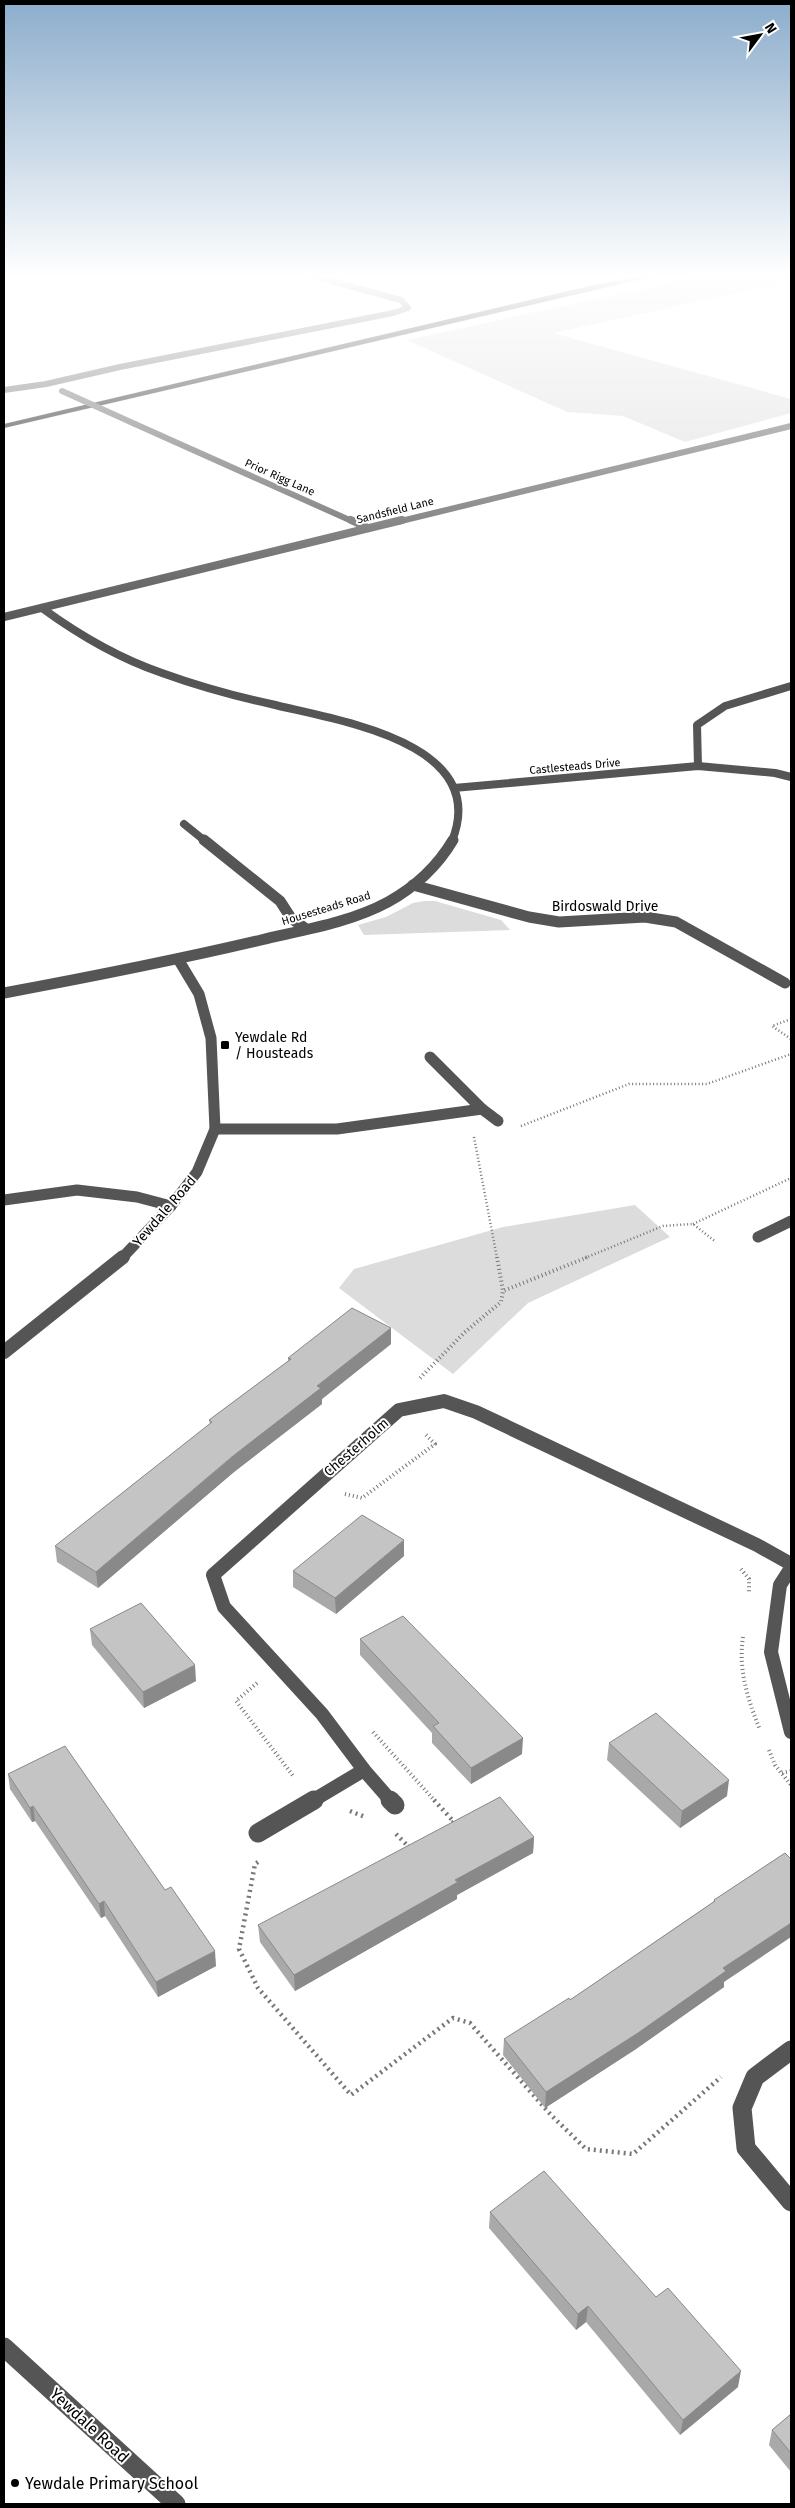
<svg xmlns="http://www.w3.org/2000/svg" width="795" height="2508" font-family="'Fira Sans',sans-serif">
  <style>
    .green { fill: #dcdcdc }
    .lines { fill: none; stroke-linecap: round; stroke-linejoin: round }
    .highway-casing { stroke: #dbdbdb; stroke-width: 1 }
    .path-far2 { stroke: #777; stroke-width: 2.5; stroke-dasharray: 1 2.5; stroke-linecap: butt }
    .path-far1 { stroke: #777; stroke-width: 4; stroke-dasharray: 1 3; stroke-linecap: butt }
    .path { stroke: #777; stroke-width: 4.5; stroke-dasharray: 2 4; stroke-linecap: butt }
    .minor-far4 { stroke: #555; stroke-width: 6 }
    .minor-far3 { stroke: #555; stroke-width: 8 }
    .minor-far2 { stroke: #555; stroke-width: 11 }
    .minor-far1 { stroke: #555; stroke-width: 14 }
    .minor { stroke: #555; stroke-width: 19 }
    .highway { fill: #000; fill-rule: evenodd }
    .minor-bridge { stroke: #555; stroke-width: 6 }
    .wall { fill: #a9a9a9 }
    .shaded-wall { fill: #898989 }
    .building { fill: #c4c4c4; stroke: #898989 }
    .poi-dot { fill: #000; stroke: #fff; stroke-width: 2 }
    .labels { text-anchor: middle; stroke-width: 4; stroke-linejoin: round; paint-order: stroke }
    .far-street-label { font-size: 11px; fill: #000; stroke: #fff }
    .street-label { font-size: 14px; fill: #000; stroke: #fff }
    .poi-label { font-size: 14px; fill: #000; stroke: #fff; text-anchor: start }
    .near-street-label { font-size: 16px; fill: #000; stroke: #fff }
    .near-poi-label { font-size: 16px; fill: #000; stroke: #fff; text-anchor: start }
  </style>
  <rect width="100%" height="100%" fill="#fff"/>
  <g class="green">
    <path d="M702,276H791V281L553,333L791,399V413L685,442L623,416L567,412L407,340Z"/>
    <path d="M425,901H435L501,920L510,930L364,935L358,925L386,917L413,903Z"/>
    <path d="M635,1205L670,1237L528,1303L453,1374L339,1288L354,1269L503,1227Z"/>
  </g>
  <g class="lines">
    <g class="highway-casing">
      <path id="highway" d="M642,276H655L4,428V424L598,284Z"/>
    </g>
    <g class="path-far2">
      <path d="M791,1019L772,1026L791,1039"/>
      <path d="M521,1126L629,1084H707L791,1054"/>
      <path d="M474,1137L497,1258"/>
      <path d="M693,1224L791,1178"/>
      <path d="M585,1258L663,1226L693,1224L716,1242"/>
    </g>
    <g class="path-far1">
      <path d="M497,1257L503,1291"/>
      <path d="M420,1378L465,1332L501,1302L503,1291L588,1257"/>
      <path d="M345,1494L362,1498L435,1444L424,1433"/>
      <path d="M741,1569L749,1579V1592"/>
      <path d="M743,1637C738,1670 748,1700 760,1730"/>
      <path d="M257,1683L236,1701L294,1777"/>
      <path d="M373,1732L435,1801"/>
      <path d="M769,1750L775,1765L791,1785"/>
      <path d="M782,1773L791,1771"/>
    </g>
    <g class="path">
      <path d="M434,1800L454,1822L452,1823"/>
      <path d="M350,1811L365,1817"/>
      <path d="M396,1834L409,1847L412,1845"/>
      <path d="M258,1862L255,1864L239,1949L258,1988L351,2095L453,2018L470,2023L551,2115L586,2149L633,2154L721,2077"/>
    </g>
    <g class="minor-far4">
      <path d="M4,390L46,384L120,367L393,313L408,308L401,300L313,276"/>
      <path d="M135,424L354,522"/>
      <path d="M397,522L791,426"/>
    </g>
    <g class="minor-far3">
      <path d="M351,520L368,528"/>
      <path d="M42,608C79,635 118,658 162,673C198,686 234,696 271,704C334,720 492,741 452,841"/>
      <path d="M4,617L402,520"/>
      <path d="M698,766L697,725L725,706L791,686"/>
      <path d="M454,788L698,766L775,773L791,777"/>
      <path d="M184,824L205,841"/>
    </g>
    <g class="minor-far2">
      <path d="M204,840L280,901L291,918L306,929"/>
      <path d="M413,885L529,917L559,922L645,917L676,922L785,983"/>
      <path d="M4,993C90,977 176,960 261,940C303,930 349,923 388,902C415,887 437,867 453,840"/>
      <path d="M430,1057L482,1109L498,1121"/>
      <path d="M215,1129H337L482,1109"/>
      <path d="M4,1200L77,1190L137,1197L171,1206"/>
      <path d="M758,1237L791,1221"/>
      <path d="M122,1258L171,1206L197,1172L215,1129L211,1038L199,994L178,959"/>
    </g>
    <g class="minor-far1">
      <path d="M4,1352L123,1257"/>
      <path d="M791,1568L780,1585L771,1652L791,1732"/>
      <path d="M312,1801L364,1770"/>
      <path d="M391,1801L364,1770L322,1714L224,1607L213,1575L399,1410L444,1401L476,1412L757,1545L791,1564"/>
    </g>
    <g class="minor">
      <path d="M390,1800L395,1805"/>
      <path d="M258,1833L314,1800"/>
      <path d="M791,2050L755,2077L742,2108L746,2148L791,2202"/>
      <path d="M4,2347L176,2504"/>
    </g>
    <use href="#highway" class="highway"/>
    <path class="minor-bridge" d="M62,391L135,424"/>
  </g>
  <g class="wall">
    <path d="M391,1328V1344L322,1399V1404L234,1472L98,1588L57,1562L55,1546L210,1424L209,1420L288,1361V1358Z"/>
    <path d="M404,1556L336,1614L293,1587V1571Z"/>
    <path d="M90,1629L196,1681L144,1708L92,1645Z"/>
    <path d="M360,1639L522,1754L471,1784L432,1743V1733L360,1655Z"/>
    <path d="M609,1743L727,1796L680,1828L607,1760Z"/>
    <path d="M8,1774L216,1966L158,1997L105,1916L101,1918L35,1821L32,1822L10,1789Z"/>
    <path d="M534,1837L533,1853L457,1895V1899L295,1991L260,1942L258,1925Z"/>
    <path d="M785,1853L724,1982V1987L636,2049L545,2108L503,2055L504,2039L570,2000L713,1902L714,1900Z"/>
    <path d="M490,2212L656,2297L738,2387L680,2435L586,2322L576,2330L489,2228Z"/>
    <path d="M791,2414V2472L769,2445L772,2430Z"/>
  </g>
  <g class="shaded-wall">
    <path d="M391,1328V1344L322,1399V1404L234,1472L98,1588L96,1572L317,1386Z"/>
    <path d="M404,1540V1556L336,1614L335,1598Z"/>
    <path d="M195,1665L196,1681L144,1708L143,1692Z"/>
    <path d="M523,1738L522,1754L471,1784V1768Z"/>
    <path d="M729,1780L727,1796L680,1828L682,1811Z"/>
    <path d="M33,1806L35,1821L32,1822L30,1808Z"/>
    <path d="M534,1837L533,1853L457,1895V1899L295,1991L294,1975L455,1880Z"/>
    <path d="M104,1901L105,1916L101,1918L99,1904Z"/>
    <path d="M791,1923V1937L724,1982V1987L636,2049L545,2108L546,2092L723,1968Z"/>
    <path d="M215,1951L216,1966L158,1997L156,1982Z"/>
    <path d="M588,2306L586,2322L576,2330L578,2314Z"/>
    <path d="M741,2371L738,2387L680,2435L683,2420Z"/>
  </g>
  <g class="building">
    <path d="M352,1308L391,1328L317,1386L321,1388L233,1456L96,1572L55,1546L212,1422L209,1420L291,1359L288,1358Z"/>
    <path d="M362,1515L404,1540L335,1598L293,1571Z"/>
    <path d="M141,1603L195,1665L143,1692L90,1629Z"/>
    <path d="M403,1616L523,1738L471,1768L433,1726L439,1723L360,1639Z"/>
    <path d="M656,1713L729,1780L682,1811L609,1743Z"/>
    <path d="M65,1746L165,1890L171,1887L215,1951L156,1982L104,1901L99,1904L33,1806L30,1808L8,1774Z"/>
    <path d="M500,1797L534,1837L455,1880L458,1882L294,1975L258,1925Z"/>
    <path d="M785,1853L791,1859V1923L723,1968L726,1971L638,2033L546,2092L504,2039L569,1998L570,2000L715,1901L714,1900Z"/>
    <path d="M544,2171L656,2297L668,2288L741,2371L683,2420L588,2306L578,2314L490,2212Z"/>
    <path d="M791,2414V2453L772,2430Z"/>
  </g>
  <linearGradient id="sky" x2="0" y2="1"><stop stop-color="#8cadcc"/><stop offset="0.44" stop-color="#fff"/><stop offset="1" stop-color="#fff" stop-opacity="0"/></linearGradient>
  <rect width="795" height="627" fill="url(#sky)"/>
  <g class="poi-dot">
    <rect x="220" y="1040" width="10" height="10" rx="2.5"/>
    <circle cx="15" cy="2483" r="5"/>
  </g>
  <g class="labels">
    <g class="far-street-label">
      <text transform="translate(280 477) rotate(24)" y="4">Prior Rigg Lane</text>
      <text transform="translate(395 510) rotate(-14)" y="4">Sandsfield Lane</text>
      <text transform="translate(575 766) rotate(-5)" y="4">Castlesteads Drive</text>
      <text transform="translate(326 908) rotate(-17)" y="4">Housesteads Road</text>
    </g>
    <g class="street-label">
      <text x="605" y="911">Birdoswald Drive</text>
      <text transform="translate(164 1211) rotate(-49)" y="5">Yewdale Road</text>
      <text transform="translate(356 1447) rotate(-41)" y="5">Chesterholm</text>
    </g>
    <g class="poi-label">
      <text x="235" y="1042">Yewdale Rd<tspan x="235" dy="16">/ Housteads</tspan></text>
    </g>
    <g class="near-street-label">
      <text transform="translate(90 2425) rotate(43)" y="6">Yewdale Road</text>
    </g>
    <g class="near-poi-label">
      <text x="25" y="2489">Yewdale Primary School</text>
    </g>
  </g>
  <rect width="795" height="2508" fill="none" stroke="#000000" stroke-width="10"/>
  <g transform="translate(760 35) rotate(58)" stroke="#ffffff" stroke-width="4" paint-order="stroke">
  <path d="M0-4L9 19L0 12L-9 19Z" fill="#000000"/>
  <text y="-8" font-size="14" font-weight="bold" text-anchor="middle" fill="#000000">N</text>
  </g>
</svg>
